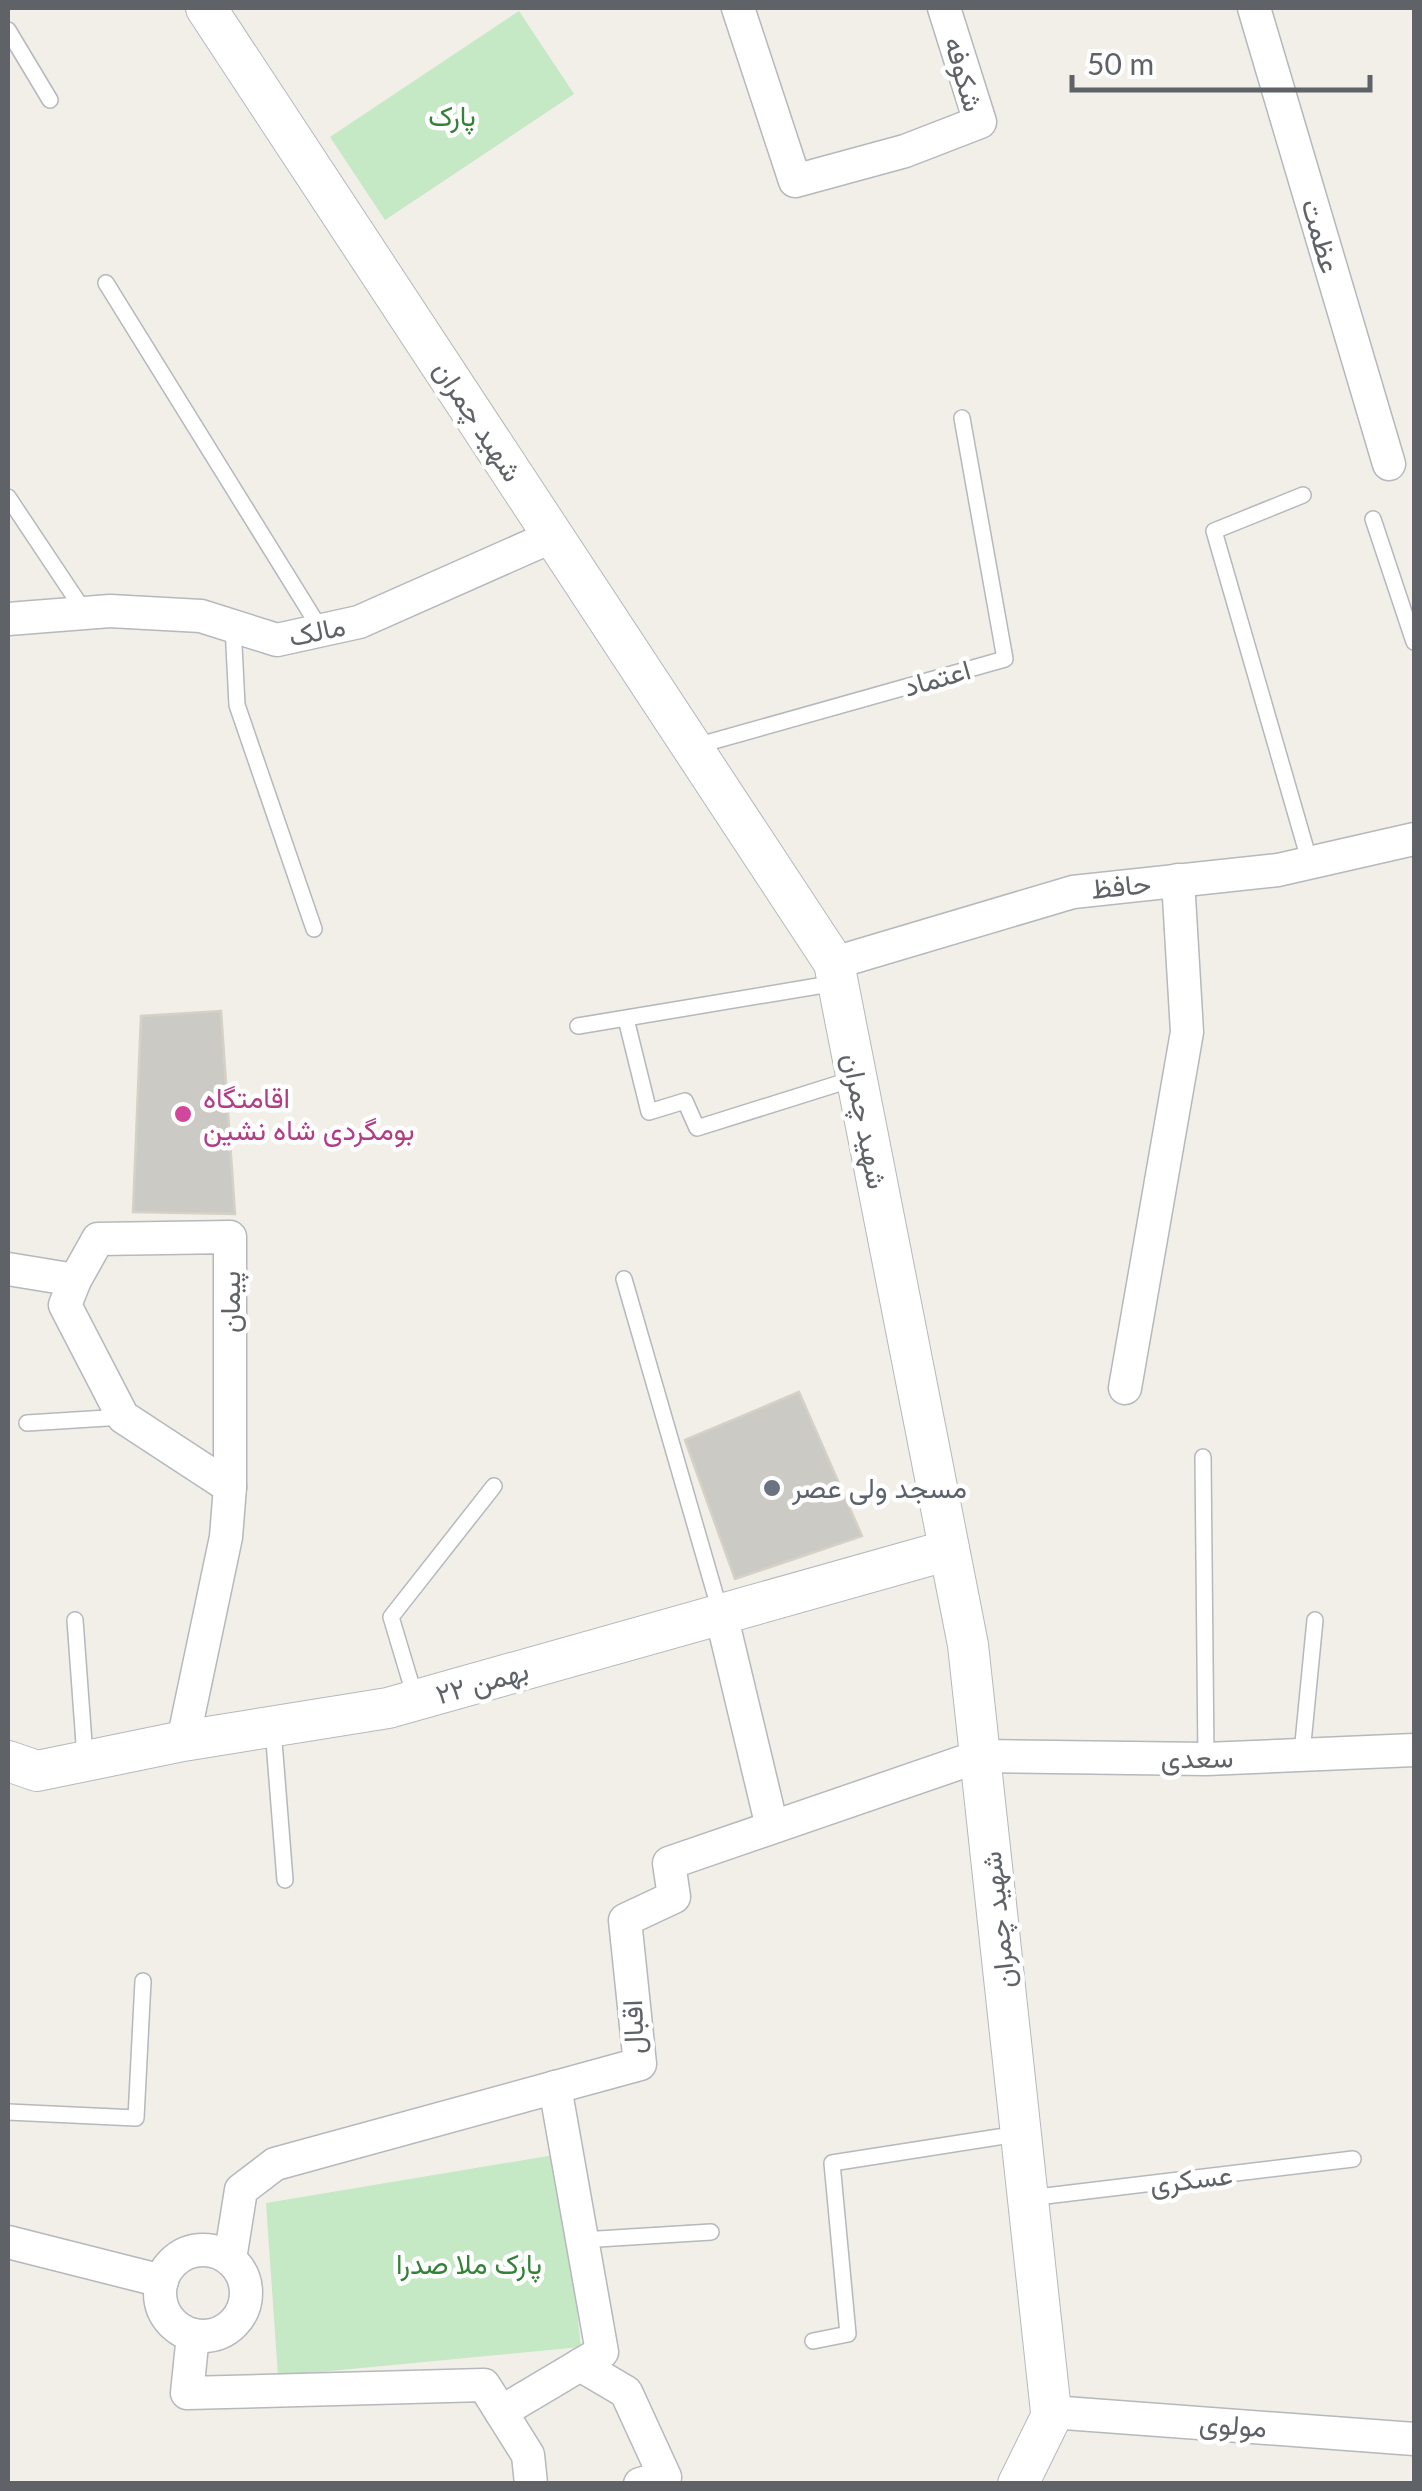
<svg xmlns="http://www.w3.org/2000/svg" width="1422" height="2491" font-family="Lato,Vazirmatn,sans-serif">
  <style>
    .green { fill: #c5e8c5 }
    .building { fill: #cccac5; stroke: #d6d1c6; stroke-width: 2.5 }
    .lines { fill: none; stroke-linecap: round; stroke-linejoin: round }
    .service-casing { stroke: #b5b8bc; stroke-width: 18 }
    .minor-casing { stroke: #b5b8bc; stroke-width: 35 }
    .tertiary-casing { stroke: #b5b8bc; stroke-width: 42 }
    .service { stroke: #fff; stroke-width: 15 }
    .minor { stroke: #fff; stroke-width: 32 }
    .tertiary { stroke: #fff; stroke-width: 40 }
    .hotel-dot { fill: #d1479c; stroke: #fff; stroke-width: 4 }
    .worship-dot { fill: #6b7280; stroke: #fff; stroke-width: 4 }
    .labels { text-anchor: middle; stroke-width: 9; stroke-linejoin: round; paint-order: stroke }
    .street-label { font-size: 28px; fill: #5f6368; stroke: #fff }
    .park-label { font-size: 28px; fill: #348238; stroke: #fff }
    .hotel-label { font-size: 28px; fill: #b23c85; stroke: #fff; text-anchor: start }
    .worship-label { font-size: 28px; fill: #5b616d; stroke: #fff; text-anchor: start }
  </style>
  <rect width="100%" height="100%" fill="#f1efe8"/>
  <g class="green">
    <path d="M519,11L574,94L385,220L330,137Z"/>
    <path d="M560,2154L581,2347L278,2376L266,2203Z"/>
  </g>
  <g class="building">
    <path d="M221,1011L235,1214L133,1212L141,1016Z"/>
    <path d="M799,1392L862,1536L735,1579L685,1440Z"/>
  </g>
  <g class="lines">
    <g class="service-casing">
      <g id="service">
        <path d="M8,30L50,100"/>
        <path d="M106,283L321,630"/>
        <path d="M1303,495L1214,531L1310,863"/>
        <path d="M8,497L86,614"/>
        <path d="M1373,519L1414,642"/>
        <path d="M233,626L237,705L314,929"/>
        <path d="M696,746L1005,659L962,418"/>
        <path d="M626,1019L649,1112L685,1101L697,1128L853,1079"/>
        <path d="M578,1026L836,983"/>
        <path d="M624,1279L720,1611"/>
        <path d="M27,1423L123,1417"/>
        <path d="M1203,1457L1206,1759"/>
        <path d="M75,1620L85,1757"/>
        <path d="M415,1697L391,1617L494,1486"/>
        <path d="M273,1729L285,1880"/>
        <path d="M1302,1753L1315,1620"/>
        <path d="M8,2112L136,2118L143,1981"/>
        <path d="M1029,2198L1353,2159"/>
        <path d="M582,2240L711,2232"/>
        <path d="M813,2341L848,2334L832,2163L1018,2134"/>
      </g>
    </g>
    <g class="minor-casing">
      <g id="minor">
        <path d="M738,8L795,181L905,151L980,122L944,8"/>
        <path d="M1254,8L1389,464"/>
        <path d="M8,619L110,611L201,616L277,640L359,622L553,536"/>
        <path d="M834,963L1073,892L1278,870L1414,839"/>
        <path d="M8,1269L75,1280L65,1305L123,1417L230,1487"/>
        <path d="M75,1280L98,1239L230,1237V1487L226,1537L183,1741"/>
        <path d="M1125,1388L1187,1032L1178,880"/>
        <path d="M721,1614L772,1827"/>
        <path d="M8,2242L162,2281"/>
        <circle cx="203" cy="2293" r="43"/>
        <path d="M230,2259L241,2190L275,2164L640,2064L625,1920L674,1897L669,1863L980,1756L1206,1759L1414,1750"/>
        <path d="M193,2335L187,2393L484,2385L528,2455L531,2484"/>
        <path d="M580,2365L626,2392L665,2477L640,2484"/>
        <path d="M501,2412L602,2352L555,2087"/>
        <path d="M1051,2412L1414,2439"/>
      </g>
    </g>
    <g class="tertiary-casing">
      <g id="tertiary">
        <path d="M206,8L834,963L968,1645L1051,2412V2417L1018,2484"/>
        <path d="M8,1761L37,1771L183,1741L388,1708L949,1550"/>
      </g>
    </g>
    <use href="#service" class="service"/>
    <use href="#minor" class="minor"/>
    <use href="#tertiary" class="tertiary"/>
  </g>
  <circle class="hotel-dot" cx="183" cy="1114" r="10"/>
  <circle class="worship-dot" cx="772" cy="1488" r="10"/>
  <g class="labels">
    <g class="street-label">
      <text transform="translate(964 74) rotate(74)" y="10">شکوفه</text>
      <text transform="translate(1321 236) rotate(74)" y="10">عظمت</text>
      <text transform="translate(478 421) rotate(57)" y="10">شهید چمران</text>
      <text transform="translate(317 631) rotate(-12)" y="10">مالک</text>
      <text transform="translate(937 678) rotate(-16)" y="10">اعتماد</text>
      <text transform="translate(1121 886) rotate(-6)" y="10">حافظ</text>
      <text transform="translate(865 1121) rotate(79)" y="10">شهید چمران</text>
      <text transform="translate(230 1302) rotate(-90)" y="10">پیمان</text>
      <text transform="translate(482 1682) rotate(-16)" y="10">۲۲ بهمن</text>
      <text transform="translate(1197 1758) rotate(-1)" y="10">سعدی</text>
      <text transform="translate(998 1920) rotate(-96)" y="10">شهید چمران</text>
      <text transform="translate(633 2027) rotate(-92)" y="10">اقبال</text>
      <text transform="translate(1191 2179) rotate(-7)" y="10">عسکری</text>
      <text transform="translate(1233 2425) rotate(4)" y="10">مولوی</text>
    </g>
    <g class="park-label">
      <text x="452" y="126">پارک</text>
      <text x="469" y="2274">پارک ملا صدرا</text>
    </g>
    <g class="hotel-label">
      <text x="203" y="1108">اقامتگاه<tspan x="203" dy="32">بومگردی شاه نشین</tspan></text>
    </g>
    <g class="worship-label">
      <text x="792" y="1498">مسجد ولی عصر</text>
    </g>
  </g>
  <rect width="1422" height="2491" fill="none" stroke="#5f6368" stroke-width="20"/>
  <path d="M1072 75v15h298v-15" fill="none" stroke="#5f6368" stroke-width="5"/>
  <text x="1087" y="75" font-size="30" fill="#5f6368" stroke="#ffffff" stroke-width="8" paint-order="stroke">50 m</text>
</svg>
